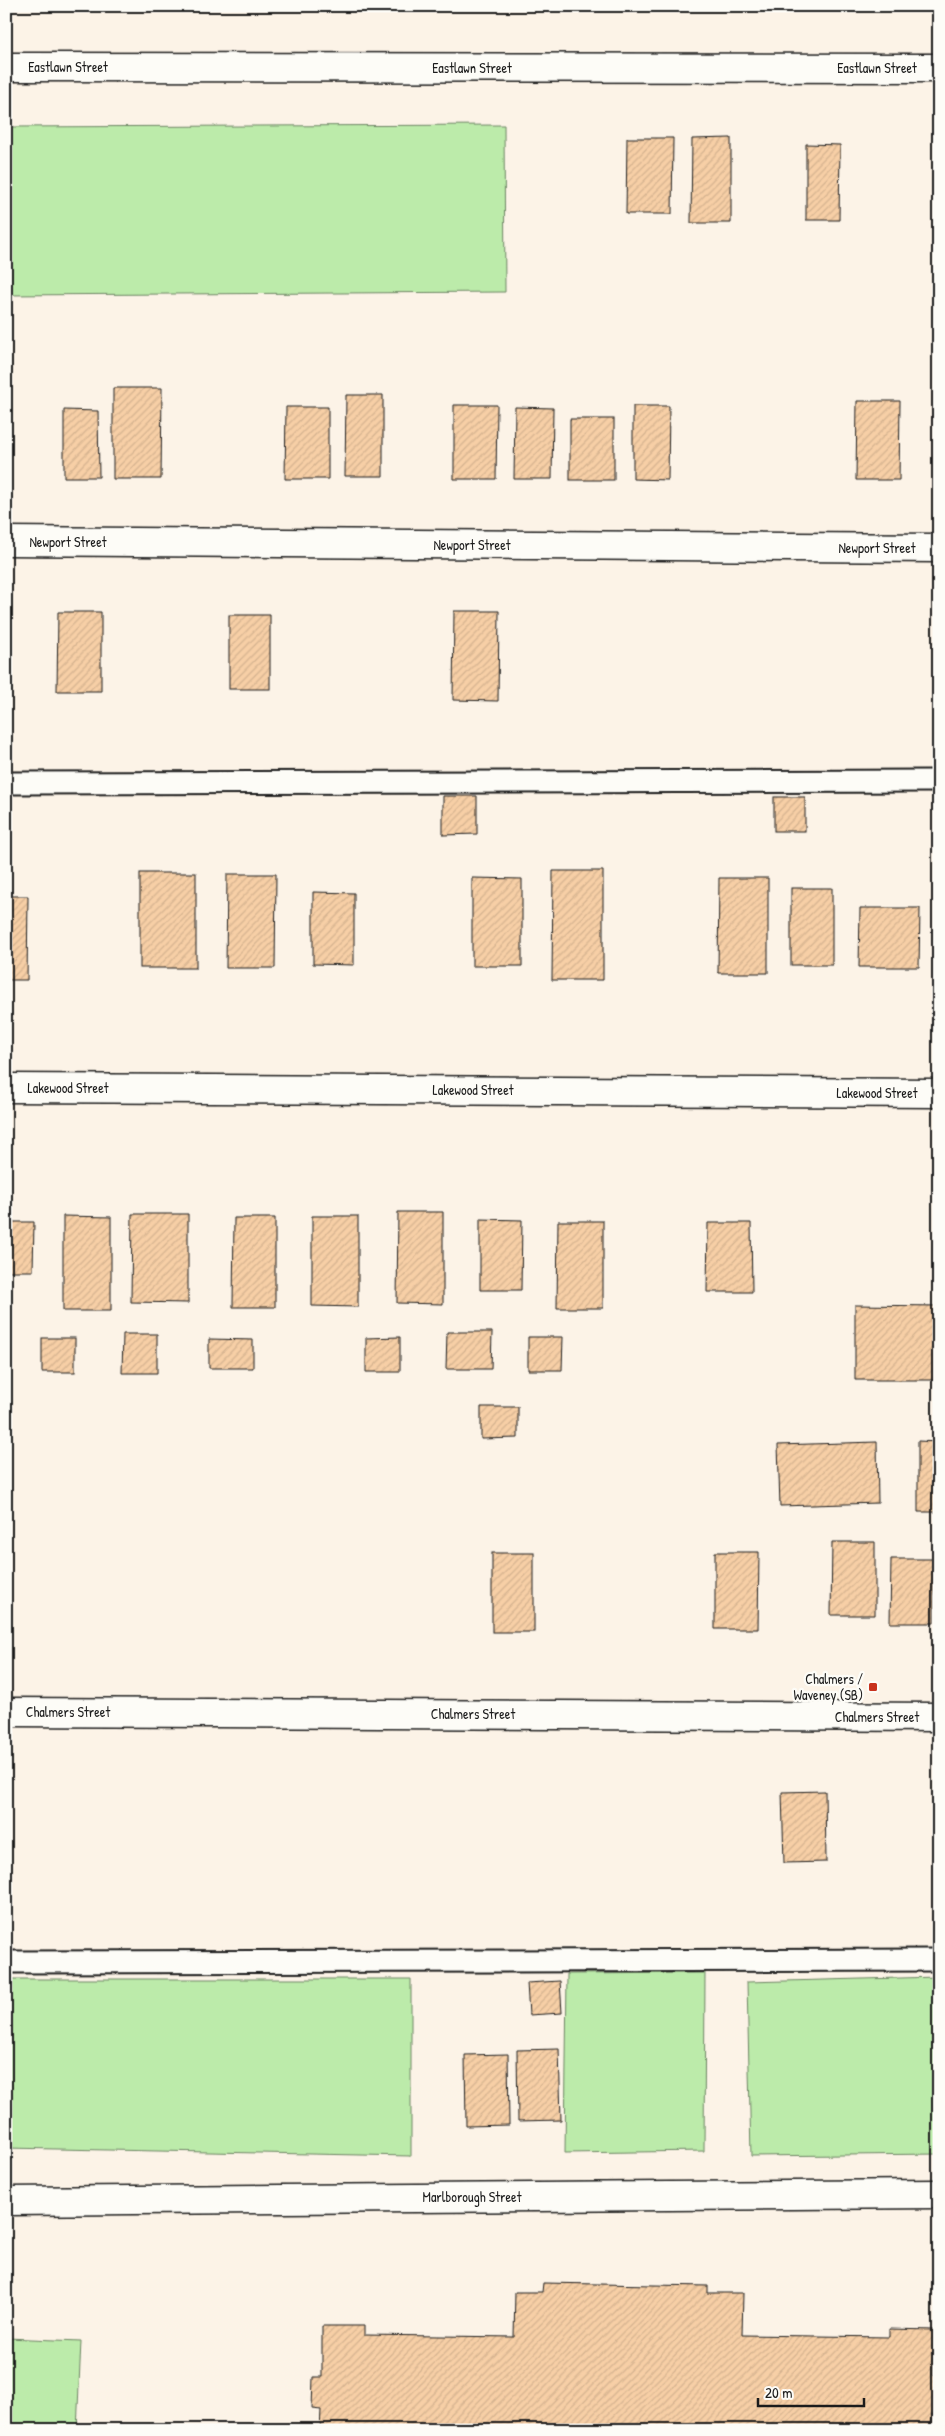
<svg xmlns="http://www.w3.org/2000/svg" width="945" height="2436" font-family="'Patrick Hand',sans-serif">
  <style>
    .grass { fill: #bcebaa; stroke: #6c8463 }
    .building { fill: url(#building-hatch); stroke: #1c1c1c }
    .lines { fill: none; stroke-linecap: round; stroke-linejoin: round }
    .service-casing { stroke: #1c1c1c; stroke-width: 25 }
    .minor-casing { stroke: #1c1c1c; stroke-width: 31 }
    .tertiary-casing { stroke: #1c1c1c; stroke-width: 31 }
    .service { stroke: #fdfcf7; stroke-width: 21 }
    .minor { stroke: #fdfcf7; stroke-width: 28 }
    .tertiary { stroke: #fdfcf7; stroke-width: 28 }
    .poi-dot { fill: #c8321e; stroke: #fdfcf7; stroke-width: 2 }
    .labels { text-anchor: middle; stroke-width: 4.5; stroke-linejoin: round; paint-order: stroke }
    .street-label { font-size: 14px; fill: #1c1c1c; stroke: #fdfcf7 }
    .poi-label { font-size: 14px; fill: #1c1c1c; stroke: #fdfcf7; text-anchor: end }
  </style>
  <defs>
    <pattern id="building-hatch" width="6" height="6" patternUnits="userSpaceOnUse" patternTransform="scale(1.25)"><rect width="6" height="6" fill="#f7cfa6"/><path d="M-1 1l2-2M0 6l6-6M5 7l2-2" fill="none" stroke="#d3b18e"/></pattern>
  </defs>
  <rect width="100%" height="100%" fill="#fcf3e7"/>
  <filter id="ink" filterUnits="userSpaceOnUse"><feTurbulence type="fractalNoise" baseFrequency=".02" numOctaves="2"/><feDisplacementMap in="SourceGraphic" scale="10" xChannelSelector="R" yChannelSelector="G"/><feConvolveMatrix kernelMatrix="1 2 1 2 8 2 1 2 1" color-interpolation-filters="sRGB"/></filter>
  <g filter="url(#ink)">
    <g class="grass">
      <path d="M504,125L505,292L6,295V127Z"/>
      <path d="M705,1973L704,2151L565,2153L567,1974Z"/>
      <path d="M939,1977V2154L751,2156L747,1982Z"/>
      <path d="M6,1979H411V2156L6,2148Z"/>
      <path d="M6,2338L81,2341L77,2430H6Z"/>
    </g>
    <g class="building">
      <path d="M627,138H673L672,214H626Z"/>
      <path d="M731,138V223H691L692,139Z"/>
      <path d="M806,144L840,145L839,220H806Z"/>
      <path d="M113,388H162L161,479H113Z"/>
      <path d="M346,395H383V476H345Z"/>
      <path d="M857,401H900L899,480H856Z"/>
      <path d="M454,405H497L496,479H454Z"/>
      <path d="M633,406H669L668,480L633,479Z"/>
      <path d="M286,407H328V479H285Z"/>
      <path d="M515,407L553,408L552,479H514Z"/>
      <path d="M64,410L98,411L99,477H64Z"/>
      <rect x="570" y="419" width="44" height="61"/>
      <path d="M454,611H499L498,701L453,700Z"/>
      <path d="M58,612H101V691H57Z"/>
      <rect x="229" y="615" width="41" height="74"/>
      <path d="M443,796H477V834L443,835Z"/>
      <rect x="774" y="797" width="31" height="34"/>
      <path d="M553,871H603V980H552Z"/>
      <rect x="140" y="873" width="56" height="95"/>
      <path d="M227,874H276L275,968H226Z"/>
      <path d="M472,878L522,879V966H472Z"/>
      <path d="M719,878H768V973H718Z"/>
      <rect x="791" y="888" width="41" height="77"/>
      <path d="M313,892L354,893V965L313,964Z"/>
      <path d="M6,896H28L27,980H6Z"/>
      <path d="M860,908H920L919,967H859Z"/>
      <path d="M398,1212H443V1304L397,1303Z"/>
      <path d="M132,1214H188V1303L131,1302Z"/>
      <path d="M63,1216L111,1217V1311H63Z"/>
      <path d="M312,1216H358V1307L312,1306Z"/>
      <path d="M234,1218H275V1307H233Z"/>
      <path d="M480,1219L522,1220L521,1290H480Z"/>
      <path d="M558,1221H603V1308H557Z"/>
      <path d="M6,1222H34L33,1271H6Z"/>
      <path d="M708,1223H751L752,1292H707Z"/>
      <path d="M855,1305L939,1306V1380H855Z"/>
      <path d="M447,1332H492L491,1369H446Z"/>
      <path d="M123,1334H157V1373H122Z"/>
      <path d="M400,1337V1372H366V1338Z"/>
      <path d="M528,1337H563L562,1370H528Z"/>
      <rect x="42" y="1338" width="33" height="34"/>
      <path d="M209,1339L253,1340V1368H209Z"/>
      <path d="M481,1407H518V1438L481,1439Z"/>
      <path d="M918,1441L939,1442V1512H918Z"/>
      <path d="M877,1442L878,1503L780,1506L778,1445Z"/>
      <path d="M832,1542H875V1615H831Z"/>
      <path d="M715,1552H759L758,1629H715Z"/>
      <rect x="492" y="1553" width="42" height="79"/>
      <path d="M891,1559H934V1623H890Z"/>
      <path d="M825,1791L826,1862L784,1863L782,1792Z"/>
      <path d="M560,1981L562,2013L529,2015L527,1983Z"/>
      <path d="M559,2049L561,2120L518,2121L517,2050Z"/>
      <path d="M508,2054L509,2125L466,2126L465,2055Z"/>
      <path d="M543,2283L708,2286V2293H743L742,2335L889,2337V2329L934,2330L933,2375L939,2376V2414H932V2430H320L321,2410L312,2409L313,2377H322V2326H364V2335L514,2337L515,2292H542Z"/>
    </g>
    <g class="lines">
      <g class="service-casing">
        <g id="service">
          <path d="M6,783L939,781"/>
          <path d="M6,1962L939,1960"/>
        </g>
      </g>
      <g class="minor-casing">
        <g id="minor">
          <path d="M6,67L939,68"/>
          <path d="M6,541L939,548"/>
          <path d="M6,1088L939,1093"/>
          <path d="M6,2201L939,2194"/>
        </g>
      </g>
      <g class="tertiary-casing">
        <path id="tertiary" d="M6,1712L939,1717"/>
      </g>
      <use href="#service" class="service"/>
      <use href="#minor" class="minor"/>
      <use href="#tertiary" class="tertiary"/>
    </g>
  </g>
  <rect class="poi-dot" x="868" y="1682" width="10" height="10" rx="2.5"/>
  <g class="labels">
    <g class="street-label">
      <text x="68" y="72">Eastlawn Street</text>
      <text x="472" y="73">Eastlawn Street</text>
      <text x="877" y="73">Eastlawn Street</text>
      <text x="68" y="547">Newport Street</text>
      <text x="472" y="550">Newport Street</text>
      <text x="877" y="553">Newport Street</text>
      <text x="68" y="1093">Lakewood Street</text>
      <text x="473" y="1095">Lakewood Street</text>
      <text x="877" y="1098">Lakewood Street</text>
      <text x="68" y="1717">Chalmers Street</text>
      <text x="473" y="1719">Chalmers Street</text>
      <text x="877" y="1722">Chalmers Street</text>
      <text x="472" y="2202">Marlborough Street</text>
    </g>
    <g class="poi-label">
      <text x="863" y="1684">Chalmers /<tspan x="863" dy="16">Waveney (SB)</tspan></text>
    </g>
  </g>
  <rect width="945" height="2436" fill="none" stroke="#fdfcf7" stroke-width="25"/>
  <rect x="12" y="12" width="920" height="2411" fill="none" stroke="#1c1c1c" stroke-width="2" filter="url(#ink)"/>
  <path d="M758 2398v8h106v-8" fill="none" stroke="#1c1c1c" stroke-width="2.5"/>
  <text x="765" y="2398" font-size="15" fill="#1c1c1c" stroke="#fdfcf7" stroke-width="4" paint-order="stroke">20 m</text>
</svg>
